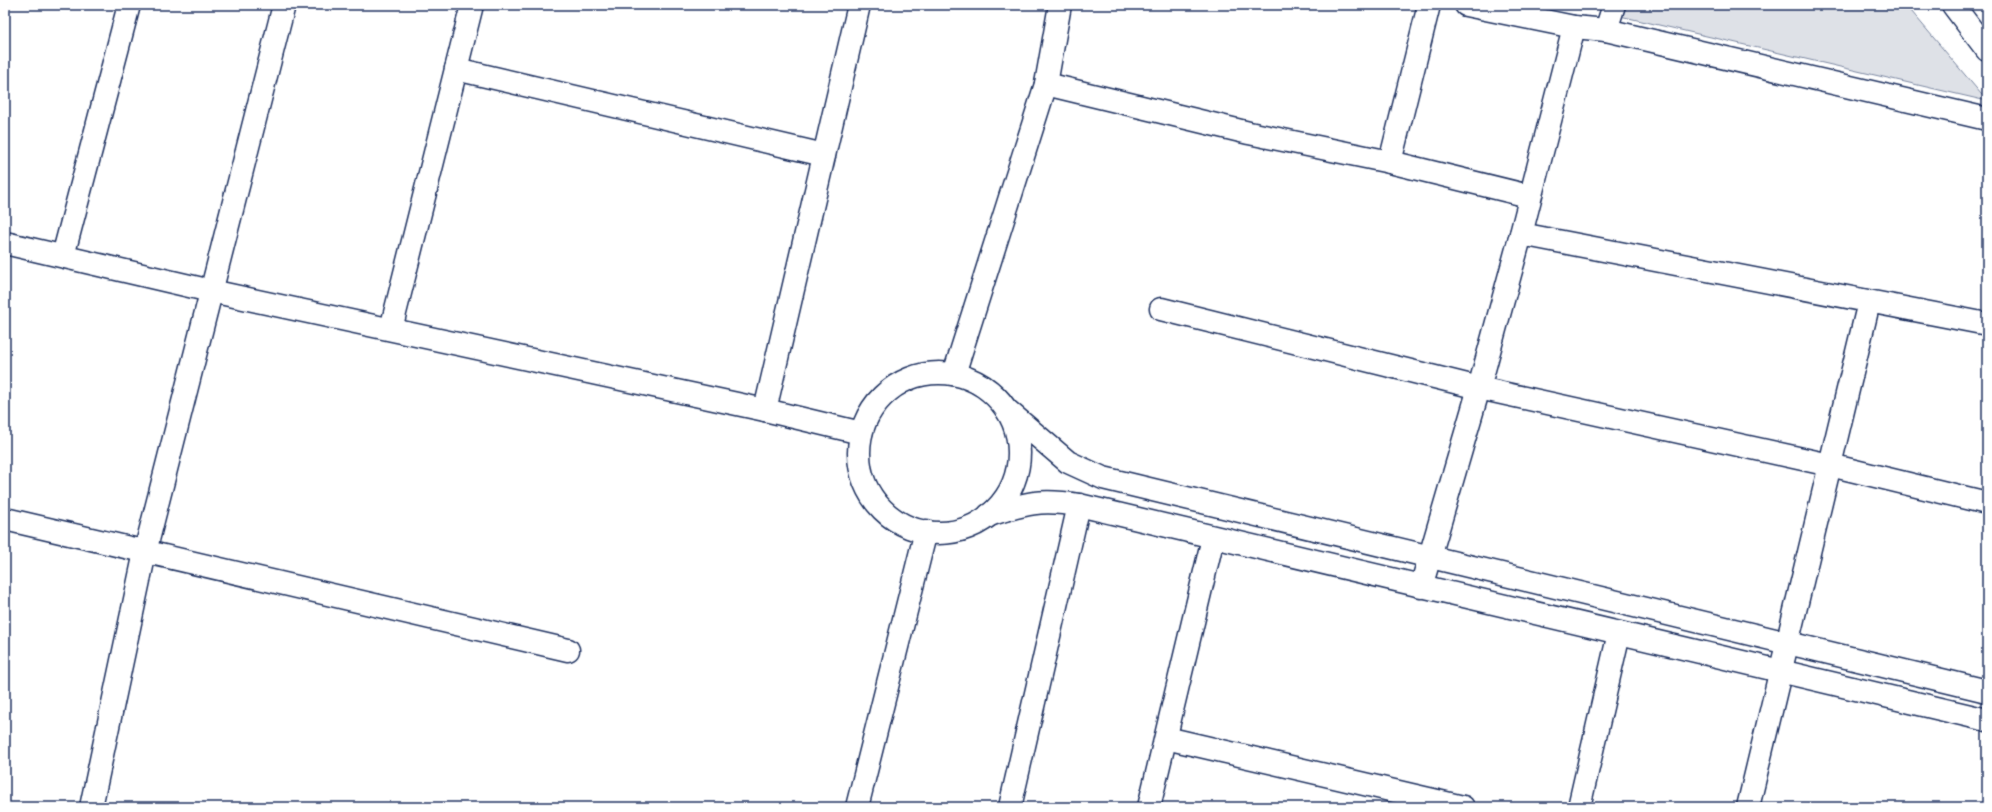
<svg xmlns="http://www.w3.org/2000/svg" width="1992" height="812" font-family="Sriracha,sans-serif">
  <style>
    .green { fill: #dee1e7; stroke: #7c88a2 }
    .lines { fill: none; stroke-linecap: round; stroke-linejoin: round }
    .minor-casing { stroke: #1b2f5e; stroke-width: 25 }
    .tertiary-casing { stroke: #1b2f5e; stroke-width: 25 }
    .minor { stroke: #fff; stroke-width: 22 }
    .tertiary { stroke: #fff; stroke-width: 22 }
  </style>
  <rect width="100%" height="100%" fill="#fff"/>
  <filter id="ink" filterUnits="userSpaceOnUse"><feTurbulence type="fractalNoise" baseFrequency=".025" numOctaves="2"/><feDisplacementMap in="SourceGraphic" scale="8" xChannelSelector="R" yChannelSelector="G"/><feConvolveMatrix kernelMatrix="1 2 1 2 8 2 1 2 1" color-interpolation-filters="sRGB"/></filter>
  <g filter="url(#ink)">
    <path class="green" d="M1624,5H1906L1987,101L1620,16Z"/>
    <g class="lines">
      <g class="minor-casing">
        <g id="minor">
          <path d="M1466,5L1574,27L1606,30L1987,119"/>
          <path d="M1953,5L1987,50"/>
          <path d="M1606,30L1614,5"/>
          <path d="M456,69L824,155"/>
          <path d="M1046,84L1249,133L1390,162L1529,196"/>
          <path d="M1390,162L1429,5"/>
          <path d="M1521,234L1987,324"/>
          <path d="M63,256L129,5"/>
          <path d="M1161,309L1479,388L1830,465L1987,503"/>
          <path d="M391,329L472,5"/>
          <path d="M954,374L1046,84L1060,5"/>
          <path d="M765,410L859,5"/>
          <path d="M5,519L568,650"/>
          <path d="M1421,587L1479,388L1521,234L1574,27"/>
          <path d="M1166,738L1463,807"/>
          <path d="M91,807L145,552L284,5"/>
          <path d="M857,807L926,531"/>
          <path d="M1010,807L1079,505"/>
          <path d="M1149,807L1213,538"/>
          <path d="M1579,807L1619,633"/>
          <path d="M1748,807L1869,302"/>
        </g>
      </g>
      <g class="tertiary-casing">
        <g id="tertiary">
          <path d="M5,243L211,291L765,410L861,433"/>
          <circle cx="939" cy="453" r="80"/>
          <path d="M1007,410L1068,462L1103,478L1987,691"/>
          <path d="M989,515C1026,503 1040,499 1079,505L1987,720"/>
        </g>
      </g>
      <use href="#minor" class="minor"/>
      <use href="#tertiary" class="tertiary"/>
    </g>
  </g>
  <rect width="1992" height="812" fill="none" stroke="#fff" stroke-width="20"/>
  <rect x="10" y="10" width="1972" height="792" fill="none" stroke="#1b2f5e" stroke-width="1.5" filter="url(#ink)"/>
</svg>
